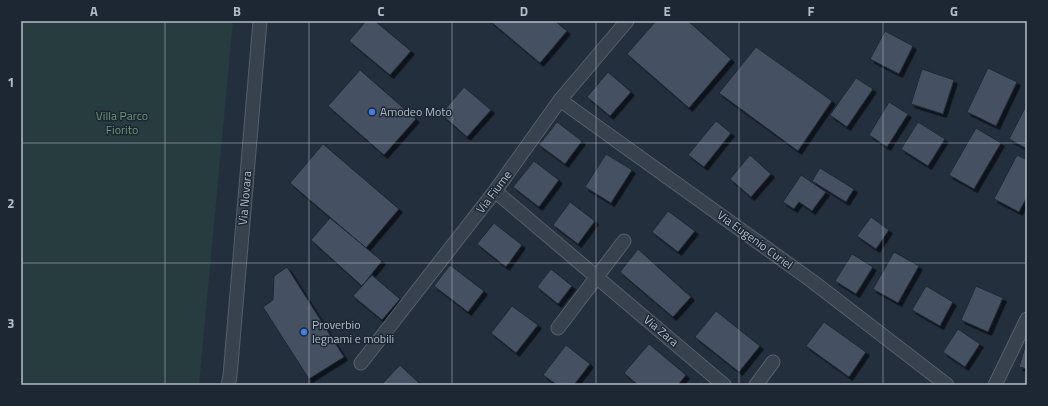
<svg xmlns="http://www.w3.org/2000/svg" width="1048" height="406" font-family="'Titillium Web',sans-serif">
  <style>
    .green { fill: #263c3f }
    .building { fill: #455162; stroke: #1f2835; filter: url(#shadow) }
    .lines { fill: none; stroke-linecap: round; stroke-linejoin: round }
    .street-casing { stroke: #565f6c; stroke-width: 15 }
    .street { stroke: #38414e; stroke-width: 13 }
    .grid { fill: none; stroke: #b4bcc9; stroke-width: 1; stroke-opacity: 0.55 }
    .shop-dot { fill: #3f7fe0; stroke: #1d2633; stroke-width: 1.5 }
    .labels { text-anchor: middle; stroke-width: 3; stroke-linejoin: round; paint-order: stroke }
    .poi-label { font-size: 12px; fill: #b4bcc9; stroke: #1d2633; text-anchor: start }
    .park-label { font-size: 12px; fill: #6b9a76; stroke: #1d2633 }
    .street-label { font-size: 12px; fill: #b4bcc9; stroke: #1d2633 }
    .neatline { fill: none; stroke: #b4bcc9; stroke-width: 1.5 }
    .grid-label { font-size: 13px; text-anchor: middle; font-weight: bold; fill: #b4bcc9 }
  </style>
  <defs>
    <filter id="shadow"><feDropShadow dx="3.5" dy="3.5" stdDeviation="0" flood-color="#0009"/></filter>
  </defs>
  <rect width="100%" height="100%" fill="#242f3e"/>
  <path class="green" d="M21,21H233L199,385H21Z"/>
  <g class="building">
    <path d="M366,21H375L411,51L390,75L349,41Z"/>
    <path d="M490,21H555L567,31L540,63Z"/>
    <path d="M656,21H688L731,59L689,108L627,54Z"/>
    <path d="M885,31L913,46L899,74L870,59Z"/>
    <path d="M756,47L832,101L798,151L719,93Z"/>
    <path d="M988,68L1017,82L996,126L967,112Z"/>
    <path d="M922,69L954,80L943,114L911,104Z"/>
    <path d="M360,70L416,119L384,155L328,106Z"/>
    <path d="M608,72L631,92L610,116L587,97Z"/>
    <path d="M856,78L873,89L847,127L830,115Z"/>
    <path d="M464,87L491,110L467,137L441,114Z"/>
    <path d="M889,102L908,114L887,147L869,135Z"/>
    <path d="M1027,104V149L1009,139Z"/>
    <path d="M716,121L731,133L704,167L688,155Z"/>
    <path d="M557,122L582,141L565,164L539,145Z"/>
    <path d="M918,122L945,139L928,166L901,149Z"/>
    <path d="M976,128L1001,143L974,189L949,175Z"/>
    <path d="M323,144L399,209L366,248L290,183Z"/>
    <path d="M606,154L632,170L611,203L585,187Z"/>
    <path d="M750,155L771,174L751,197L730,179Z"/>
    <path d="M1017,155L1027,160V197L1019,212L994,199Z"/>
    <path d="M534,161L559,180L539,207L513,187Z"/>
    <path d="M820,168L854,189L846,202L812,181Z"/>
    <path d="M801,175L826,192L812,211L799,202L794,209L783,202Z"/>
    <path d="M570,202L595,221L578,244L553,225Z"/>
    <path d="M668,211L695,231L678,252L652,232Z"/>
    <path d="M871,217L889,230L876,249L857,236Z"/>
    <path d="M330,218L382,261L362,286L311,240Z"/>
    <path d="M494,223L522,245L506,267L477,244Z"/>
    <path d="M638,249L691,297L673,317L620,272Z"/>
    <path d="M894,252L919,266L898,303L873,289Z"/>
    <path d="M852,254L873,267L856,294L835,281Z"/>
    <path d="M450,265L484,291L468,312L434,286Z"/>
    <path d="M287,267L344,357L309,379L263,307L273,300L274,276Z"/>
    <path d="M551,269L572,286L558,304L537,287Z"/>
    <path d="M372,275L400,299L382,320L353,296Z"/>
    <path d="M926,286L953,302L940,326L912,310Z"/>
    <path d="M976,286L1003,298L988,332L961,320Z"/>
    <path d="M512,306L538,325L516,353L491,333Z"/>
    <path d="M716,311L760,346L739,372L695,337Z"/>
    <path d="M824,322L866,352L849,377L806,346Z"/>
    <path d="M958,329L980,344L965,367L943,352Z"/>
    <path d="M1027,340V369L1019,367Z"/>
    <path d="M649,344L686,375L678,385H638L624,373Z"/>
    <path d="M566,345L590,364L574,385H557L543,375Z"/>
    <path d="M400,365L421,385H383L382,384Z"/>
  </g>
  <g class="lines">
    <g class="street-casing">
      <g id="street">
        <path d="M560,100L812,281L947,385"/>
        <path d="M495,191L724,385"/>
        <path d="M558,328L624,241"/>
        <path d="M361,363L495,191L560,100L627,21"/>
        <path d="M228,385L230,376L260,21"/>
        <path d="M756,385L773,362"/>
        <path d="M995,385L1027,319"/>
      </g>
    </g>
    <use href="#street" class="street"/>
  </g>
  <path class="grid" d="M165,21V385M309,21V385M452,21V385M596,21V385M739,21V385M883,21V385M21,143H1027M21,263H1027"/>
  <g class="shop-dot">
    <circle cx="372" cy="112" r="4"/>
    <circle cx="304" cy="332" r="4"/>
  </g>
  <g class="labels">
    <g class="poi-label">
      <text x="380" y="116">Amodeo Moto</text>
      <text x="312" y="329">Proverbio<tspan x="312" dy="14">legnami e mobili</tspan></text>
    </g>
    <g class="park-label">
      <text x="122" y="120">Villa Parco<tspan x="122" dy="14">Fiorito</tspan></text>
    </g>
    <g class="street-label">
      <text transform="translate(494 192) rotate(-53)" y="4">Via Fiume</text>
      <text transform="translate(245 198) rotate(-85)" y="4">Via Novara</text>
      <text transform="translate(755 240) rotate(36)" y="4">Via Eugenio Curiel</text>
      <text transform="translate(661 331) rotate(40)" y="4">Via Zara</text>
    </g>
  </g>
  <rect width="1048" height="406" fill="none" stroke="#1d2633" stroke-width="44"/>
  <rect x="22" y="22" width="1004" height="362" class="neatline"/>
  <g class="grid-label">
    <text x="94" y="16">A</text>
    <text x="237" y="16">B</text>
    <text x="381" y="16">C</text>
    <text x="524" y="16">D</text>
    <text x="667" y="16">E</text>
    <text x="811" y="16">F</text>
    <text x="954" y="16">G</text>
    <text x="11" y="87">1</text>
    <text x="11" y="208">2</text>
    <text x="11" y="328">3</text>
  </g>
</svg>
